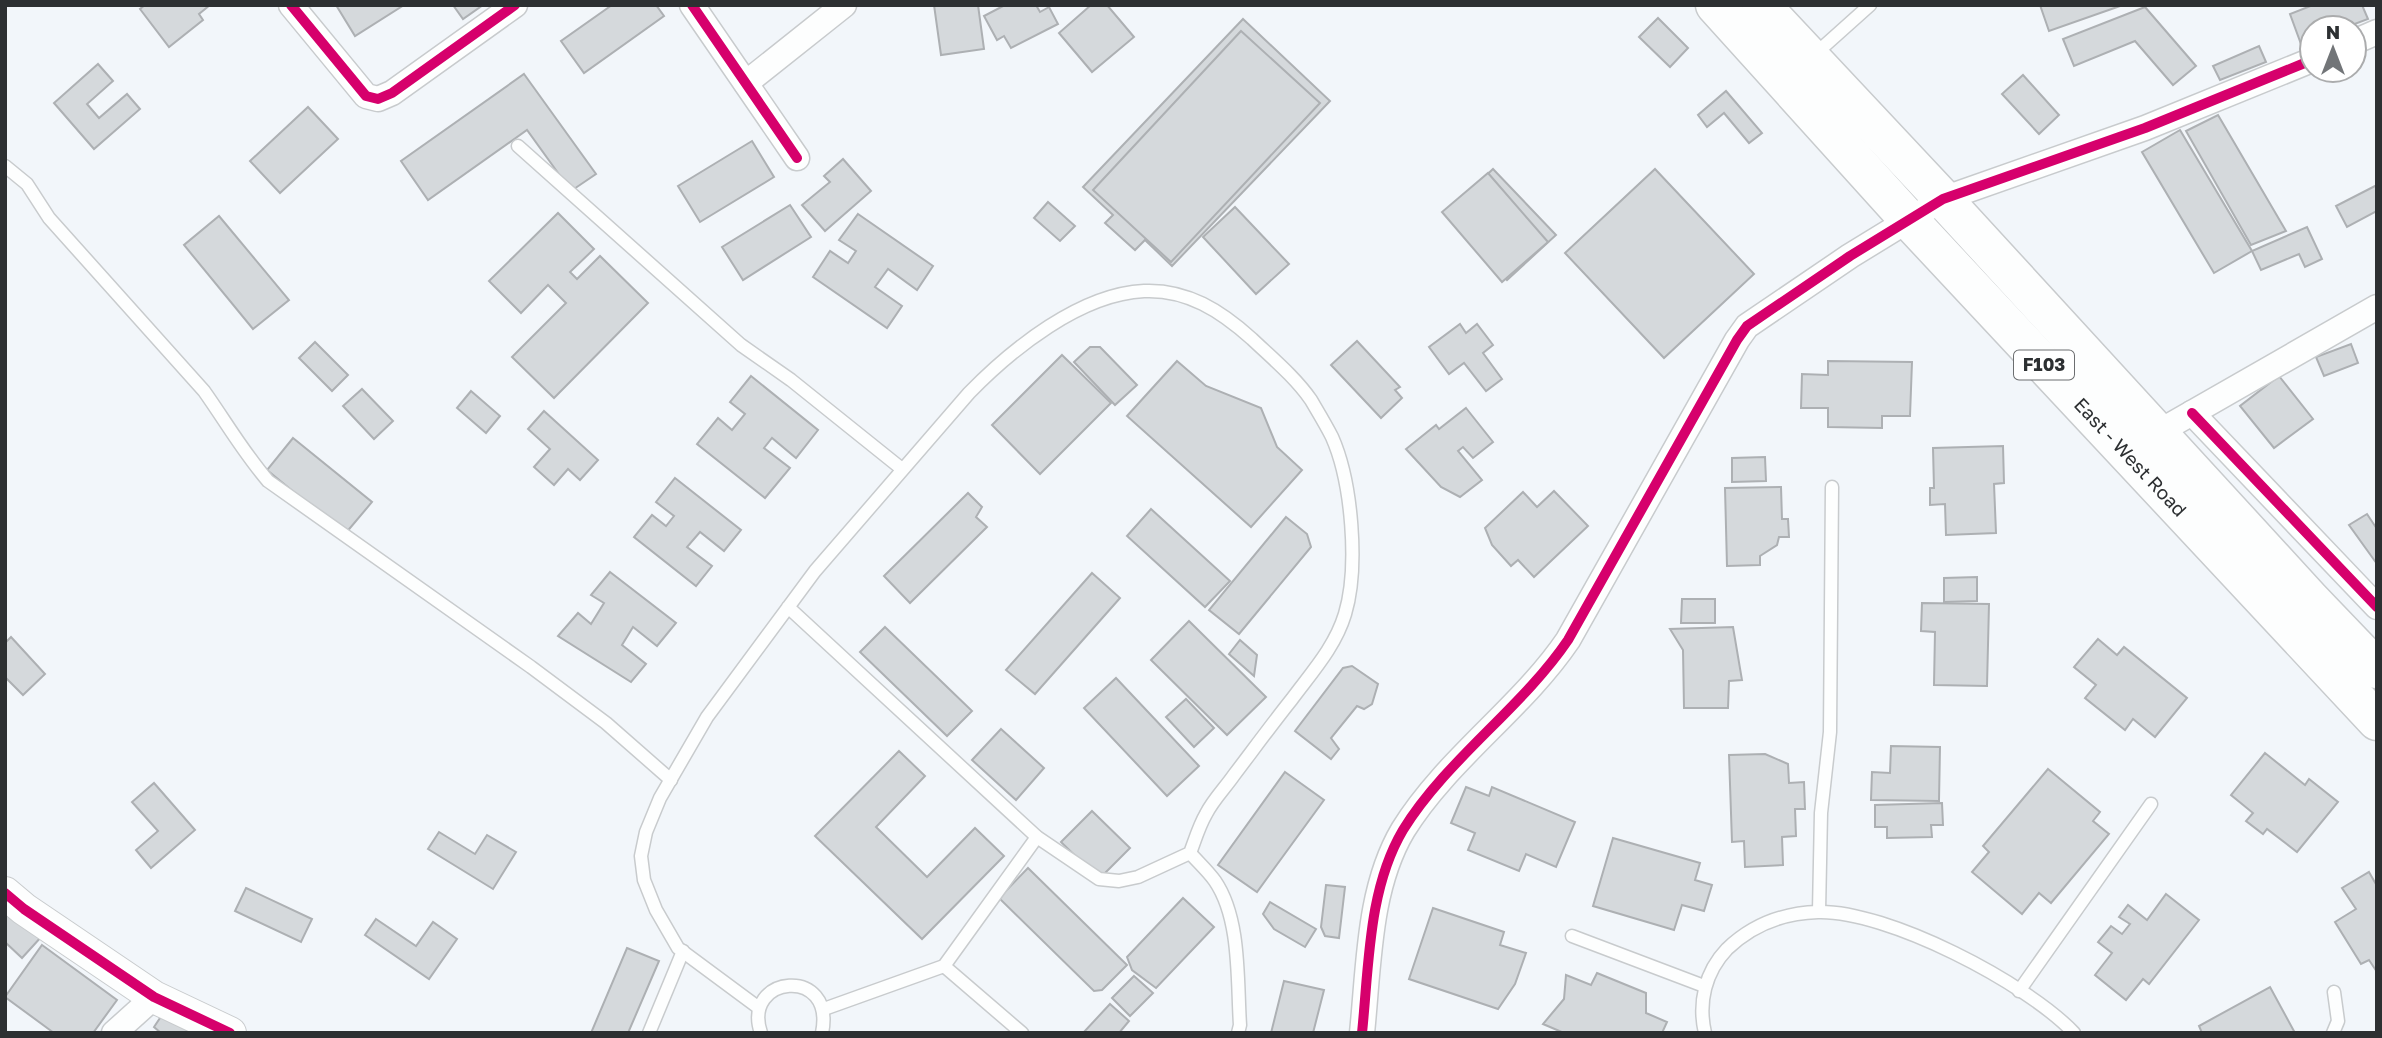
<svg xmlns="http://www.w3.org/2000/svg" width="2382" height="1038" font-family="'Golos Text',sans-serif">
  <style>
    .building { fill: #d5d9dc; stroke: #adb0b3; stroke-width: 2 }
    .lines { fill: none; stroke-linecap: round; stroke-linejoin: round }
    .service-casing { stroke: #c8cbcd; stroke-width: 15 }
    .minor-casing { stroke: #c8cbcd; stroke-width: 27 }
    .tertiary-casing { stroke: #c8cbcd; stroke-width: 34 }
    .primary-casing { stroke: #c8cbcd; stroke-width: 41 }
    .service { stroke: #fdfefe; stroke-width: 12 }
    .minor { stroke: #fdfefe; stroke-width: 24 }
    .tertiary { stroke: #fdfefe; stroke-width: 32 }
    .primary { stroke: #fdfefe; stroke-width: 38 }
    .cycleway-casing { stroke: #fff; stroke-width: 15 }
    .cycleway { stroke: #d6006c; stroke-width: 10 }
    .labels { text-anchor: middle; stroke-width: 6; stroke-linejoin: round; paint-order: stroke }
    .shield { fill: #fff; stroke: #6c6e70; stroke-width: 2 }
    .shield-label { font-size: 18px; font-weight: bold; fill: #2d3032 }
    .street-label { font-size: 19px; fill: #2d3032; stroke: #fff }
  </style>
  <rect width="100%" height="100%" fill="#f2f6fa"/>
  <g class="building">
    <path d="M145,5H210L199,14L203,20L169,47L140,9Z"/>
    <path d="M336,5H404L355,36Z"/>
    <path d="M453,5H483L463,19Z"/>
    <path d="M612,5H656L664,16L584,73L561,41Z"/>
    <path d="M934,5H978L984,49L941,55Z"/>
    <path d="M1005,5H1036L1040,12L1049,7L1058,24L1011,48L1004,36L997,40L984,16Z"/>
    <path d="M1091,5H1107L1134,37L1092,72L1059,33Z"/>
    <path d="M2040,5H2123L2049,31Z"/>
    <path d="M2313,5H2362L2368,19L2344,28H2312V40L2301,44L2290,14Z"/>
    <path d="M2145,7L2196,66L2173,85L2135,41L2074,66L2063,39Z"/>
    <path d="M1658,18L1688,48L1670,67L1639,37Z"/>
    <path d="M1243,19L1330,101L1172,266L1145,240L1135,250L1105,223L1113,215L1083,187Z"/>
    <path d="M1241,31L1320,103L1171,262L1093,190Z"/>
    <path d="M2259,46L2266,62L2220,80L2213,66Z"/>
    <path d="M98,64L113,81L87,104L99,118L127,94L140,109L94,149L54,103Z"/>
    <path d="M524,74L596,174L571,191L527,130L428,200L401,161Z"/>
    <path d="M2023,75L2059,115L2039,134L2002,94Z"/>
    <path d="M1726,91L1762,133L1749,143L1724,113L1707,127L1698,115Z"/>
    <path d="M308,107L338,139L280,193L250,161Z"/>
    <path d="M2218,115L2286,231L2251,245L2186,131Z"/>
    <path d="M2180,130L2252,251L2214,273L2142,152Z"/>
    <path d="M752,141L774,177L700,222L678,186Z"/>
    <path d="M843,159L871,191L825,231L802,205L830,182L824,176Z"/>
    <path d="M1493,169L1556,235L1507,280L1445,214Z"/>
    <path d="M1655,169L1754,274L1664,358L1565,253Z"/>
    <path d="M1488,173L1548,242L1502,282L1442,212Z"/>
    <path d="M2377,185V211L2347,227L2336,206Z"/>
    <path d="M1048,202L1075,226L1060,241L1034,218Z"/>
    <path d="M790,205L811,237L743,280L722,247Z"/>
    <path d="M1235,207L1289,264L1256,294L1203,237Z"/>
    <path d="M558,213L594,249L570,272L577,279L600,256L648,303L554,398L512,357L566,303L548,285L521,313L489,281Z"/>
    <path d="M858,214L933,266L917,290L888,269L875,287L902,306L887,328L813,277L830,251L848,263L856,251L839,240Z"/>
    <path d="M219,216L289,300L253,329L184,245Z"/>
    <path d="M2307,227L2322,259L2305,267L2299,254L2261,270L2252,251Z"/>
    <path d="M1460,324L1466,333L1477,324L1493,345L1483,353L1502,379L1486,391L1464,363L1449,374L1429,347Z"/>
    <path d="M1357,341L1400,387L1395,390L1402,398L1381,418L1331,365Z"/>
    <path d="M315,342L348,375L332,391L299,358Z"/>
    <path d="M2351,344L2358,363L2324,376L2316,357Z"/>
    <path d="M1090,347H1100L1137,385L1115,405L1074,362Z"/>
    <path d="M1062,355L1111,403L1040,474L992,425Z"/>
    <path d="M1177,361L1206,386L1261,408L1277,447L1302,470L1251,527L1127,416Z"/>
    <path d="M1828,361L1912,362L1910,416H1882V428L1828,427V408H1801L1802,374L1828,375Z"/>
    <path d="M751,376L818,430L796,458L772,438L764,448L790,468L765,498L697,444L718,418L732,430L745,414L730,402Z"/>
    <path d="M2279,376L2313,419L2274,448L2240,406Z"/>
    <path d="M362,389L393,421L374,439L343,406Z"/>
    <path d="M471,391L500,416L486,433L457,408Z"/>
    <path d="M1466,408L1493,442L1473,458L1463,447L1458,451L1482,480L1460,497L1441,487L1406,449L1436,425L1439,429Z"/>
    <path d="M544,411L598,460L580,480L568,469L554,485L534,467L550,449L528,429Z"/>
    <path d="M293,438L372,502L345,534L267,470Z"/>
    <path d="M2003,446L2004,483L1994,484L1996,533L1946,535L1945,504L1930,505V488H1934L1933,448Z"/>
    <path d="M1765,457L1766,481L1732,482V458Z"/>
    <path d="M675,478L741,530L724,551L700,532L687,547L712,566L696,586L634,537L652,515L666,526L674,516L656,502Z"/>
    <path d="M1781,487L1782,519H1788L1789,537H1779L1777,545L1760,556V565L1727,566L1725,488Z"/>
    <path d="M1554,491L1588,526L1534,577L1518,560L1511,566L1492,545L1485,528L1523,492L1537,507Z"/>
    <path d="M968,493L982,507L976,517L987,527L910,603L884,576Z"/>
    <path d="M1151,509L1230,581L1205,607L1127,536Z"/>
    <path d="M2367,514L2377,529V564L2349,525Z"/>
    <path d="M1286,517L1307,534L1311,547L1239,634L1209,610Z"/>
    <path d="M610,572L676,623L657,646L633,627L622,645L646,664L631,682L558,636L578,613L591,624L604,603L591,595Z"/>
    <path d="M1092,573L1120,598L1035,694L1006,670Z"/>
    <path d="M1977,577V601L1944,602V578Z"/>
    <path d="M1682,599H1715V623H1681Z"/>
    <path d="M1922,603L1989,604L1987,686L1934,685L1935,632L1921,631Z"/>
    <path d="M1189,621L1266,697L1227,735L1151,660Z"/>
    <path d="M885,627L972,711L947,736L860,652Z"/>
    <path d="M1733,627L1742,680L1729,681L1728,708H1684L1683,650L1670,629Z"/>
    <path d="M11,637L45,674L23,695L5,677V643Z"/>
    <path d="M2098,639L2117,655L2124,647L2187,698L2155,737L2133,719L2125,730L2085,698L2096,685L2074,667Z"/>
    <path d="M1240,640L1257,655L1254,676L1229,654Z"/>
    <path d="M1352,666L1378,684L1372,704L1364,709L1357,706L1331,738L1339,749L1331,759L1295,731L1343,668Z"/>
    <path d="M1116,678L1199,766L1167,796L1084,708Z"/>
    <path d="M1186,699L1214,728L1194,747L1166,717Z"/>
    <path d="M1001,729L1044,768L1016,800L972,760Z"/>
    <path d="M1891,746L1940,747L1939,801L1871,800L1872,772L1890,773Z"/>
    <path d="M899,751L925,776L876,827L927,877L975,828L1004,856L922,939L815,836Z"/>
    <path d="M2265,753L2305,785L2309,779L2338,802L2297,852L2267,829L2263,834L2246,821L2253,813L2231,795Z"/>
    <path d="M1765,754L1788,764L1789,783L1804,782L1805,809H1795L1796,836L1782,837L1783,865L1745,867L1744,841L1732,842L1729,755Z"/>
    <path d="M2048,769L2100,812L2093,821L2109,834L2051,903L2039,893L2022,914L1972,872L1989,852L1983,846Z"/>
    <path d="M1285,772L1324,800L1257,892L1218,865Z"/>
    <path d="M154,783L195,830L151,868L136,850L158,831L132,802Z"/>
    <path d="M1466,787L1489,796L1492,787L1575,822L1556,867L1526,854L1519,871L1468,850L1475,833L1451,823Z"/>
    <path d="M1942,803L1943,825H1931L1932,837L1887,838V827H1875V805Z"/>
    <path d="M1092,811L1130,848L1099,879L1061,842Z"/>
    <path d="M439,832L475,854L487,835L516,852L493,889L428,849Z"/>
    <path d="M1613,838L1700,863L1695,880L1712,885L1704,911L1682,905L1674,930L1593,906Z"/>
    <path d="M1028,868L1127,965L1102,990L1094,991L999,898Z"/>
    <path d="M2369,872L2377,886V972L2369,960L2361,964L2335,922L2356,909L2342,888Z"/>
    <path d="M1326,885L1345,887L1339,938L1325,936L1321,927Z"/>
    <path d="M246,888L312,919L301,942L235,911Z"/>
    <path d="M2166,894L2199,920L2149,984L2143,979L2126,1000L2095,975L2112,953L2098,942L2111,926L2122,934L2130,924L2119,917L2128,905L2147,920Z"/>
    <path d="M1183,898L1214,927L1156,988L1132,970L1127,957Z"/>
    <path d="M1270,902L1316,929L1305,947L1274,929L1263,914Z"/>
    <path d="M5,903L42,936L22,958L5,942Z"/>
    <path d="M1433,908L1504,932L1500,945L1526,953L1515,984L1498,1009L1409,979Z"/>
    <path d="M376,919L416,946L433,922L457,939L429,979L365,935Z"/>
    <path d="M42,945L117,1000L93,1033H54L5,997Z"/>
    <path d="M627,948L659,961L628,1033H591Z"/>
    <path d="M1597,973L1646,993V1013L1667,1022L1662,1033H1564L1543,1024L1564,999L1566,975L1591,985Z"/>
    <path d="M1134,976L1153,993L1130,1016L1112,998Z"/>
    <path d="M1284,981L1324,990L1313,1033H1271Z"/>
    <path d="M2270,987L2295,1033H2202L2199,1026Z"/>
    <path d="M1110,1004L1129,1021L1119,1033H1083Z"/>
    <path d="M166,1009L197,1033H161L154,1027Z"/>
  </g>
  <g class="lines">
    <g class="service-casing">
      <g id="service">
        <path d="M1813,56L1870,5"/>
        <path d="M518,146L741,345L791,380L902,469"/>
        <path d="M5,166L27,184L49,218L204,391C226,422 243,452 268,481L531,667L606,723L671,780"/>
        <path d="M1190,853C1198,862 1208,871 1215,881C1241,919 1237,981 1240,1025L1238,1033"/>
        <path d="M1819,911L1821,813L1830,732L1832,487"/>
        <path d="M1572,936L1704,986"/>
        <path d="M944,966L1022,1033"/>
        <path d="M2019,991L2151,804"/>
        <path d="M759,1008L678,948L656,910L644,880L641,856L646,832L660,798L707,717L815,571L969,393C1012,349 1080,294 1144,291C1187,289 1221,311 1252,339C1272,358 1295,377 1311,400C1318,412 1326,425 1332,437C1352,482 1359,567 1345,614C1335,647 1312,672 1292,699C1272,724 1253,750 1234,775C1225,788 1213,800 1206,814C1199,826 1195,840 1190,853L1138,877L1119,881L1099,879L1037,837L788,607"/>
        <path d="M824,1009L944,966L1037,837"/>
        <path d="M649,1033L683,951"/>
        <path d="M761,1033C741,975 836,965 822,1033"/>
        <path d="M1705,1033C1698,1003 1705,972 1727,949C1752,925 1783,913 1818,912C1887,910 2027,983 2074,1033"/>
        <path d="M2333,1033L2338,1021L2334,992"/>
      </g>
    </g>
    <g class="minor-casing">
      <g id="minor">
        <path d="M291,5L366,96L378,99L392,93L515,5"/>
        <path d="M692,5L797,158"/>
        <path d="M2354,42L2377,32"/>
        <path d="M746,83L844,5"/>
        <path d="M2192,413L2377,607"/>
        <path d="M2157,433L2377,307"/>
        <path d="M114,1033L154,997"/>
        <path d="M1362,1033C1369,966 1368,889 1403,830C1446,760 1522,708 1568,640L1737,340L1747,326L1850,256L1943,199L2145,128L2312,60"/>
      </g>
    </g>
    <g class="tertiary-casing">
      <path id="tertiary" d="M5,893L24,909L154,997L230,1033"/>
    </g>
    <g class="primary-casing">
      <g id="primary">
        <path id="s1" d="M1715,5L1910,221L2377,721"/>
        <path d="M1761,5L1943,199L2310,599L2377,669"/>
      </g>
    </g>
    <use href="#service" class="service"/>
    <use href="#minor" class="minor"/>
    <use href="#tertiary" class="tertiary"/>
    <use href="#primary" class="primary"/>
    <g class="cycleway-casing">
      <g id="cycleway">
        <path d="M291,5L366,96L378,99L392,93L515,5"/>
        <path d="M692,5L797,158"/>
        <path d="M2192,413L2377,607"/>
        <path d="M5,893L24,909L154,997L230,1033"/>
        <path d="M1362,1033C1369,966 1368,889 1403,830C1446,760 1522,708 1568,640L1737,340L1747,326L1850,256L1943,199L2145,128L2312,60"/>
      </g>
    </g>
    <use href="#cycleway" class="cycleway"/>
  </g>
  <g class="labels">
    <rect class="shield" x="2014" y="350.5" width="60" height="29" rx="5"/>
    <g class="shield-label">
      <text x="2044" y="371">F103</text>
    </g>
    <g class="street-label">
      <text dy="7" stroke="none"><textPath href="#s1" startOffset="614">East - West Road</textPath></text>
    </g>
  </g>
  <rect width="2382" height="1038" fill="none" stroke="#2d3032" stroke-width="14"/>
  <g transform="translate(2333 49)"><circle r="33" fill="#ffffff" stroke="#abacad" stroke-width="2"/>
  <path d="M0-5L12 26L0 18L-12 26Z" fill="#727578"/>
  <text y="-10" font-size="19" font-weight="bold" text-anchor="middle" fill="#2d3032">N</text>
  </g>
</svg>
